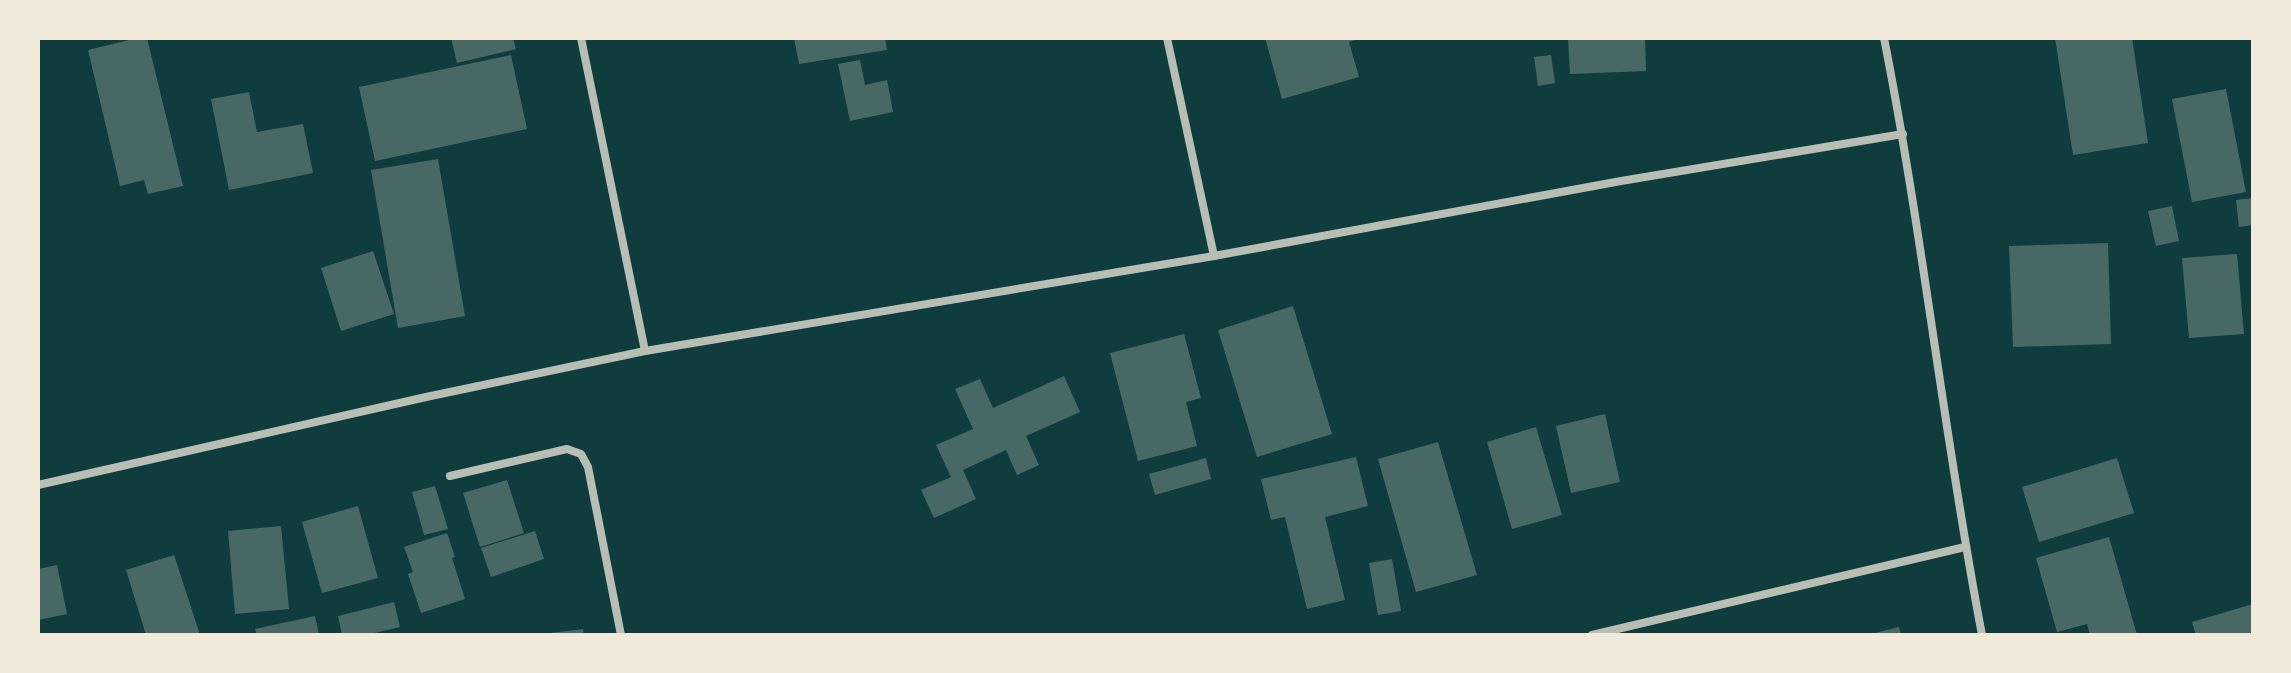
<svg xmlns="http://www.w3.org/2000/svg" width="2291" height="673" font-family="'PT Sans',sans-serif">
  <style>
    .building { fill: #486865 }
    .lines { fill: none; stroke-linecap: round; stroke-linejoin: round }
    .minor { stroke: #b8beb3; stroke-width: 8 }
  </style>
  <rect width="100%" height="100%" fill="#0f3d3e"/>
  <g class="building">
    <path d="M137,38H147L183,186L148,194L144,180L120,186L88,50Z"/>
    <path d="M451,38H513L516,49L457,63Z"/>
    <path d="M794,38H885L887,50L799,64Z"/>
    <path d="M1265,38H1355L1356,40L1349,42L1359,77L1282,99Z"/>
    <path d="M1568,38H1645L1646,71L1570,74Z"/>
    <path d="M2055,38H2132L2148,143L2073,155Z"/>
    <path d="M511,55L527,129L375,161L359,87Z"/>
    <path d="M1551,55L1555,83L1538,86L1534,57Z"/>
    <path d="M860,60L865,85L887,80L893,112L850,121L838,64Z"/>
    <path d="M2226,89L2246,192L2192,202L2172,99Z"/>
    <path d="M249,92L257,132L303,124L313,173L229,190L211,99Z"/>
    <path d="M438,159L465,316L398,328L371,170Z"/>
    <path d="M2253,198V225L2239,227L2236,200Z"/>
    <path d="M2172,206L2179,241L2156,246L2148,211Z"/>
    <path d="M2108,243L2111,344L2013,347L2009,246Z"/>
    <path d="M373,251L394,314L341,331L321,268Z"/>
    <path d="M2237,254L2244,334L2189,338L2182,258Z"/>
    <path d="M1293,306L1332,434L1257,457L1218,330Z"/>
    <path d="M1184,334L1201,398L1186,402L1197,446L1138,461L1110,353Z"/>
    <path d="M1064,376L1080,412L1026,436L1039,465L1017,475L1006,450L963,470L976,499L934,518L921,490L951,477L936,445L973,429L955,389L980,379L993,408Z"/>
    <path d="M1605,414L1620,482L1571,493L1556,426Z"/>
    <path d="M1536,427L1562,515L1512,529L1487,442Z"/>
    <path d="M1438,442L1477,575L1416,592L1378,459Z"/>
    <path d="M1356,457L1368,506L1325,517L1345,600L1307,609L1285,517L1271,520L1261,479Z"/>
    <path d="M1206,458L1211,479L1155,495L1149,474Z"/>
    <path d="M2117,458L2134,513L2039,542L2022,487Z"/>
    <path d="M507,480L524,533L480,547L463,493Z"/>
    <path d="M435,486L448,529L424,535L412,492Z"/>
    <path d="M358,506L378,578L322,593L302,522Z"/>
    <path d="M281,526L289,609L235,614L228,531Z"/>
    <path d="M535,531L544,559L491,577L481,548Z"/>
    <path d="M447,533L455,557L452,558L465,599L421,613L408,574L413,572L404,547Z"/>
    <path d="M2109,537L2137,635H2090L2087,624L2057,632L2036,558Z"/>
    <path d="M174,555L200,635H146L126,570Z"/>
    <path d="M1392,559L1401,611L1378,615L1369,563Z"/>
    <path d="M57,565L67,614L38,620V569Z"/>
    <path d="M394,602L400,627L366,635H342L338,616Z"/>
    <path d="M2253,604V635H2196L2192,622Z"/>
    <path d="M315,616L319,635H257L255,629Z"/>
    <path d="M1899,627L1901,635H1871V634Z"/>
    <path d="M583,629L584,635H551V633Z"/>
  </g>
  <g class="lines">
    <g class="minor">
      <path d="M581,38L645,351"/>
      <path d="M1167,38L1214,256"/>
      <path d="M1884,38C1923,236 1944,437 1982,635"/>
      <path d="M450,476L567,449L581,454L588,467L621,635"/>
      <path d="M38,485L426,397L645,351L1214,256L1621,181L1903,134"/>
      <path d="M1592,635L1965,547"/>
    </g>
  </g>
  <rect width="2291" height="673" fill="none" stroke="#f1e9da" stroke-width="80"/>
</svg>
